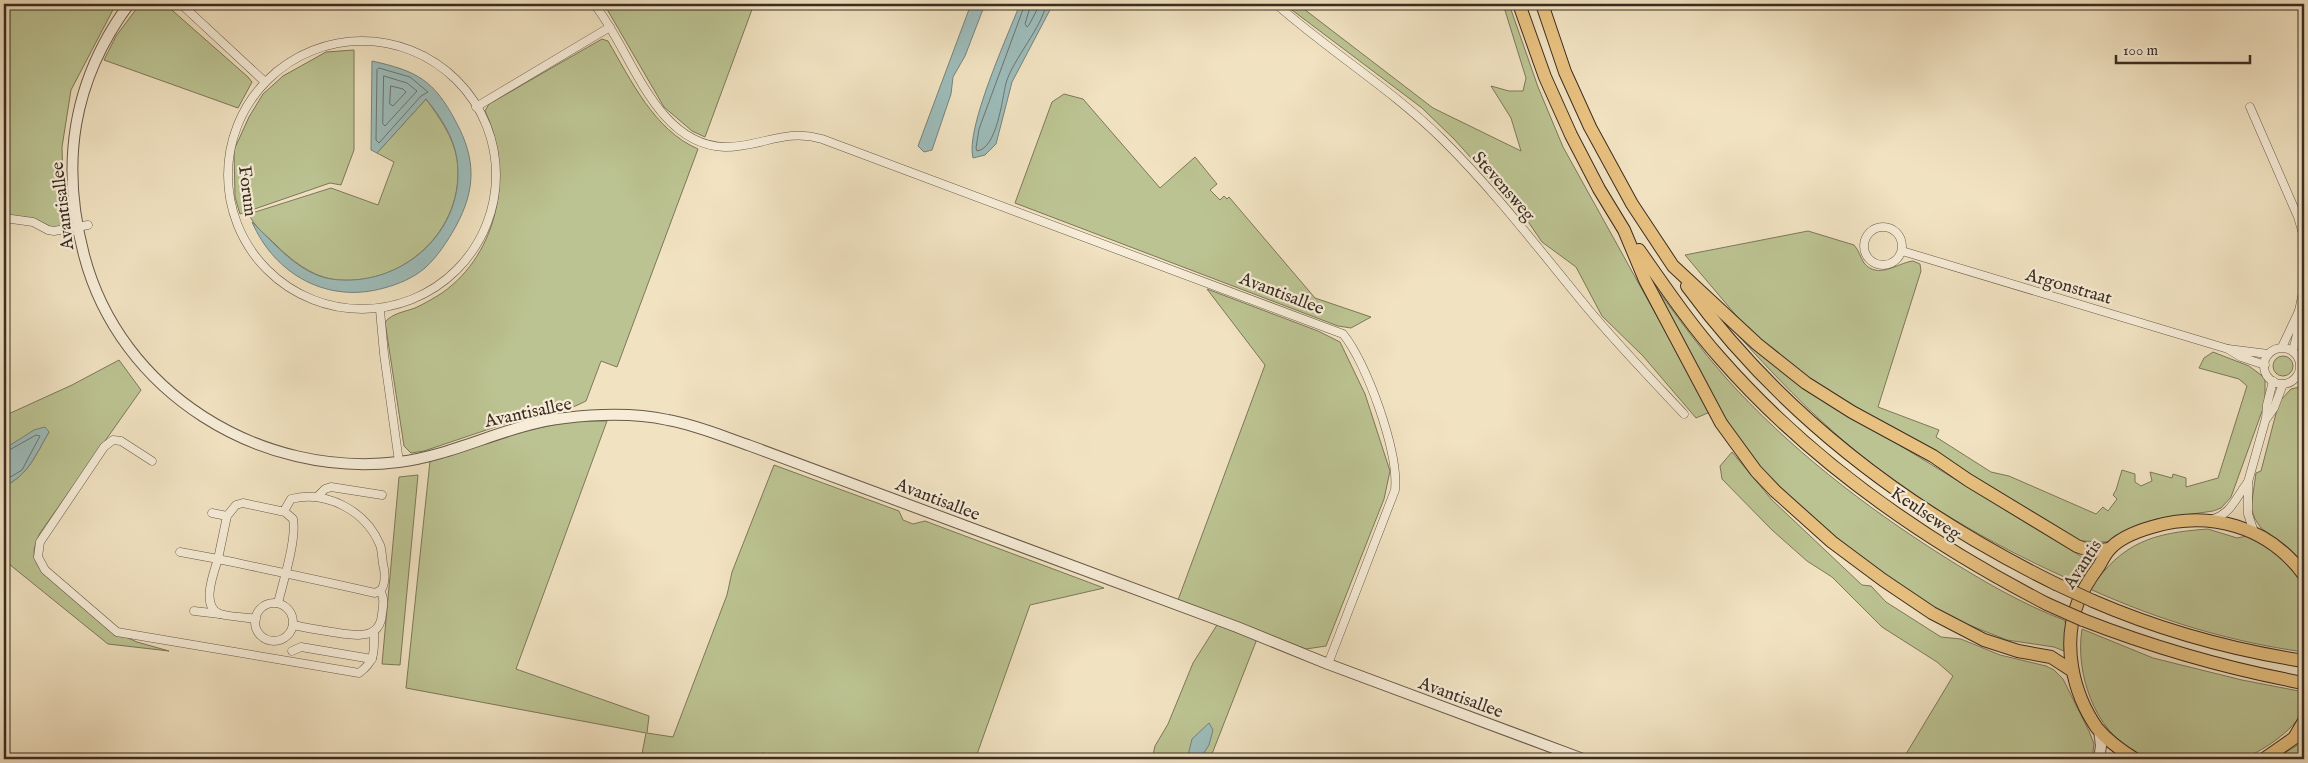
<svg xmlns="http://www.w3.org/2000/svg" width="2308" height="763" font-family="'IM FELL English',serif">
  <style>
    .green { fill: #bcc392; stroke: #7c785a }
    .water { fill: #9dbcba; stroke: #76827d }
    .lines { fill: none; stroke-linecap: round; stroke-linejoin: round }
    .shore { stroke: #6c746e; stroke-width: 1 }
    .minor-casing { stroke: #685a4a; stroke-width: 9 }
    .tertiary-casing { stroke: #685a4a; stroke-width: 12 }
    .trunk-casing { stroke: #3b2c22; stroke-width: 14 }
    .minor { stroke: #f6ecd7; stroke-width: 8 }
    .tertiary { stroke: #f6ecd7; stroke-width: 10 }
    .trunk { stroke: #e8c180; stroke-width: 12 }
    .trunk-bridge-casing { stroke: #3b2c22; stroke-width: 14; stroke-linecap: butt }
    .trunk-bridge { stroke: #e8c180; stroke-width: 12 }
    .labels { text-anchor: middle; stroke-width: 4.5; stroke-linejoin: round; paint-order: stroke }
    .street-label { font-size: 18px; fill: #3b2c22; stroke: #f6ecd7 }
  </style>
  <rect width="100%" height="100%" fill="#f1e2c1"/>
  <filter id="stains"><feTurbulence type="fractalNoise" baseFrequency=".004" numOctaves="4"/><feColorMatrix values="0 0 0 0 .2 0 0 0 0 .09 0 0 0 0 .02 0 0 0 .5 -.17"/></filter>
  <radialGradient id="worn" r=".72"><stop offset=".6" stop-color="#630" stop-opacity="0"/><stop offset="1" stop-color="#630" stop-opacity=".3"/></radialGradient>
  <g class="green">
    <path d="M4,4H116L71,90L62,147L64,221L61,226L53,228L33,218L4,215Z"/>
    <path d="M140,4H165L248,77L252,82L238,108L104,60L116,36Z"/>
    <path d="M604,4H754L705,137L692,131L664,107Z"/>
    <path d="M1284,4H1296L1300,6L1433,108L1521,151L1511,118L1491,86L1509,91H1523L1526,78L1503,4H1509L1538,87L1563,147L1710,412L1696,418L1643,356L1602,316L1576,267L1542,242L1527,220L1454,139L1422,108Z"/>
    <path d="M602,39L608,41C631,80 654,130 698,149L617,367L601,361L586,401L569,409L513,421L424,451L411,453L404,446L385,322C393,313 404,312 415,308C424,304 434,298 442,293C499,253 514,172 485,111L489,104Z"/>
    <path d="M354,50V150L341,185L330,183L240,214L235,197L234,150L249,117L263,94L283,76L326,52Z"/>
    <path d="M1064,94L1083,99L1160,188L1195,157L1217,184L1210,190L1220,200L1224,196L1227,199L1229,197L1315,298L1371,317L1351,328L1338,326L1015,203L1052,102Z"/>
    <path d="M426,99C439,117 453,136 457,159C467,230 400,290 331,279C310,275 291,260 276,245C267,236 254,227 249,214L331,188L378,205L394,162L377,153Z"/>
    <path d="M1808,231L1854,245C1859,250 1860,257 1864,263C1878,280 1897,263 1913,261L1920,264L1921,271L1878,407L1939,430L1936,437L1991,472L2009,476L2096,514L2103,507L2108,511L2117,499L2113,495L2116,490L2122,470L2135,474V482L2141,486L2152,481L2150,472L2172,478L2173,474L2186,478V487L2218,478L2247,386L2239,379L2199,368L2204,358L2213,352L2249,366L2265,378V403L2231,497L2221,508L2213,511L2157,519L2144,523L2107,542L2081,541L1972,475L1830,393L1785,360L1745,326L1685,255Z"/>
    <path d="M1656,288C1679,319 1701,350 1726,378C1789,448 1864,506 1943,556C1981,580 2022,604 2064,620L2066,624L2064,651L2054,647L2007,640L1946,616L1842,546L1761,470L1720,414Z"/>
    <path d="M1207,289L1318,331L1340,342L1365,394L1390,471L1384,499L1326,646L1306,649L1178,600L1265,365Z"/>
    <path d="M1727,323L1821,397L2092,563L2080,584C2002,550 1929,509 1862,456C1812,416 1769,370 1727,323Z"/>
    <circle cx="2283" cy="366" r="10"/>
    <path d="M119,360L141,390L40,533C32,550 31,558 43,573L108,629L137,642L169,651L108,644L4,560V486C28,476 36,454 49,432L16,442L4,449V416L72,385Z"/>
    <path d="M2304,386V576L2285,545L2261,528L2255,519L2251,508L2256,473L2261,471L2279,402L2291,389Z"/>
    <path d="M571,421H607L516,669L649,716L647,733L673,737L727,595L732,572L774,465L899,511L903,520L913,524L925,521L1104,588L1030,605L976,757L981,759H756L764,753L745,756L739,759H641L646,733L406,688L430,461L516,433Z"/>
    <path d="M1732,452L1772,500L1862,585L1871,586L1886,602L1941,637L1961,639L2000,655L2046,666L2054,670L2063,679L2089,731L2094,744L2092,759H1903L1953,676L1937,662L1882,627L1832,577L1807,561L1772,530L1722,479L1720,466Z"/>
    <path d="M418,475L400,665L382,664L399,477Z"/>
    <path d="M2208,529L2237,538L2247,536L2259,541L2280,556L2295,573L2304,587V652C2231,642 2158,620 2090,589C2123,542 2152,533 2208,529Z"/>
    <path d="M1217,625L1257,639L1210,759H1152L1155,746L1168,724L1193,663Z"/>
    <path d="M2082,629L2153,658L2242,680L2304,692C2304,698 2306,706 2303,711C2295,729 2260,754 2240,759C2227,763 2202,759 2187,759C2170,759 2151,761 2135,752C2094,730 2075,672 2082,629Z"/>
    <path d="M2304,741V759H2275Z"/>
  </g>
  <g class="water">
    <path d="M971,4H985L965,56L953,77L951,94L932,150L924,152L918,146Z"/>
    <path d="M1020,4H1051V8L1012,82L996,144L985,155L973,158C965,129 1008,35 1020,4Z"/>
    <path d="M372,61C417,71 434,80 456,122C476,159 476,189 456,226C447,242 438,256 425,268C413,278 399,284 384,288C328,304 275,275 252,222C274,243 299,274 331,279C401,289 467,231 457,159C454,137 440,116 426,99L377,153L371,150Z"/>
    <path d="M45,427L49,432C36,454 28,476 4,486V449L34,430Z"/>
    <path d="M1209,723L1213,730L1209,745L1200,759H1187L1192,739Z"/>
  </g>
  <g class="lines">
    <g class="shore">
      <path d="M1025,4L979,129L976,148L977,151C997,148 1002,100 1006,83C1013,59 1043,26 1046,4"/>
      <path d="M1031,4L1025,24L1027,27L1029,25L1040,4"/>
      <path d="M379,68L410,77L428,92L421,96L379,143L376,140L377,70Z"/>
      <path d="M384,76L407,83L417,91L385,126L383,124Z"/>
      <path d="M391,86L403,89L406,92L393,106L390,104Z"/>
      <path d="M4,453L36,435L40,436L22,470L4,481"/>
    </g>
    <g class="minor-casing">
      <g id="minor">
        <path d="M181,4L265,82"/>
        <path d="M594,4C631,49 654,145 725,147C762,147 784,128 822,139L1343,334C1367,363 1399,453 1395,490L1328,664"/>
        <path d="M1276,4C1329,51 1390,88 1441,138C1495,191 1541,252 1589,310C1619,346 1652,380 1684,414"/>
        <circle cx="362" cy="175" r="134"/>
        <path d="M476,107L610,27"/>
        <path d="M2250,107L2298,217L2304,237"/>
        <path d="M4,218L33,222L48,230L54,231L88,225"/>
        <circle cx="1883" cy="246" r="19"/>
        <path d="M1902,251L2228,349"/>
        <path d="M380,310L384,354L399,462"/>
        <path d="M2299,311L2304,287"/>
        <path d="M2282,347L2299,311V326L2293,351"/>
        <circle cx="2282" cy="366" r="18"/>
        <path d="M2265,365L2241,357L2228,349L2268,354"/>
        <path d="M2267,418L2274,408L2283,384"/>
        <path d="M152,461L121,441L113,440L104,447L40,542L38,557L45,570L117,632L359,673C376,660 374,652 374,632"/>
        <path d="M317,497L325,489L331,487L382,495"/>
        <path d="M212,513L227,516"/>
        <path d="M2213,519C2231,514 2237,496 2248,482"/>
        <path d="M2254,532L2248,514V482L2266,418L2267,405L2273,381"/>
        <path d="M180,552L218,559C214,572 200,607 220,614C231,617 244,617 256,619"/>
        <path d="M278,603C283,582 297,539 293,519L285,512L243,503L236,505L227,516L218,559C270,570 323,581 375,593L381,590C386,583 385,571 383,564C382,558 382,550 380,545C366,511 327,490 291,499L284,511"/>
        <circle cx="274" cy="622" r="19"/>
        <path d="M194,611L220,614"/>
        <path d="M293,625C306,628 319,630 332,632C352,635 380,642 382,614C383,606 385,598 380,591"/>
        <path d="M292,651L301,647L372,659"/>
      </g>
    </g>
    <g class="tertiary-casing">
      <g id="tertiary">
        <path d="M129,4C72,81 60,164 84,255C120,393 261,479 399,462C456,455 508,424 565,418C598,414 635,413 668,420C696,425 722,436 748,445L1237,627L1328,664L1583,759"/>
        <path d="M2099,730L2101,746L2099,759"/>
      </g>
    </g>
    <g class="trunk-casing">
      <g id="trunk">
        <path d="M1519,4L1545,77L1571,135L1599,189L1624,230L1645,280L1721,423L1756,471L1775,491L1832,542L1883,580L1932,613L1984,640L2018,651L2051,657L2071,670"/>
        <path d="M1542,4L1565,72L1590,127L1632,204L1673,266L1757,344L1806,383L1852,412L1933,456L1968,480L2077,546L2091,551L2109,549"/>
        <path d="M1639,250C1665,287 1690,324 1720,358C1812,463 1925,541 2047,604"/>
        <path d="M1687,286C1782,416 1912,513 2056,584"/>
        <path d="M2093,601C2160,630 2233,650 2304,661"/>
        <path d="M2083,620C2155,648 2228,669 2304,683"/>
        <path d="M2135,759C2122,751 2107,740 2097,728C2072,692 2062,643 2078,602C2083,589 2091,577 2099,566C2102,561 2105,554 2109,550C2119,538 2138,531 2152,527C2210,510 2268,526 2304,575"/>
        <path d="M2264,759L2294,738L2304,721"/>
      </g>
    </g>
    <use href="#minor" class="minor"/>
    <use href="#tertiary" class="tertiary"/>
    <use href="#trunk" class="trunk"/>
    <g class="trunk-bridge-casing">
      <g id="trunk-bridge">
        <path d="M2056,584L2093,601"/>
        <path d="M2047,604L2083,620"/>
      </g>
    </g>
    <use href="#trunk-bridge" class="trunk-bridge"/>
  </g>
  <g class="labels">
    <g class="street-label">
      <text transform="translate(1504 186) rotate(49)" y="6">Stevensweg</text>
      <text transform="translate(248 191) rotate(83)" y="6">Forum</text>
      <text transform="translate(62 206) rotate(-97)" y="6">Avantisallee</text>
      <text transform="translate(2069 286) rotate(16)" y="6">Argonstraat</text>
      <text transform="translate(1282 293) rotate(21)" y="6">Avantisallee</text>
      <text transform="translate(528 412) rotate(-12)" y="6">Avantisallee</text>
      <text transform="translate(938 499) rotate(21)" y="6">Avantisallee</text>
      <text transform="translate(1926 513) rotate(34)" y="6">Keulseweg</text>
      <text transform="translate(2082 564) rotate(-57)" y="6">Avantis</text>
      <text transform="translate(1461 697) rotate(20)" y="6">Avantisallee</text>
    </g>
  </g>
  <rect width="2308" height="763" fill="none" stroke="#f1e2c1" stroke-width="20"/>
  <rect x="5" y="5" width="2298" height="753" fill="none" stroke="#3b2c22" stroke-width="2.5"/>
  <rect x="10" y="10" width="2288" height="743" fill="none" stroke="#3b2c22"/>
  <path d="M2116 55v8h134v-8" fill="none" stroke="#3b2c22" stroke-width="2.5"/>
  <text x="2123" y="55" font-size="15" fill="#3b2c22" stroke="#f6ecd7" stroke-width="4" paint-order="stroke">100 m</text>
  <rect width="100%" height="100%" filter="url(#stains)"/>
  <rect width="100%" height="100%" fill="url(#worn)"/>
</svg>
